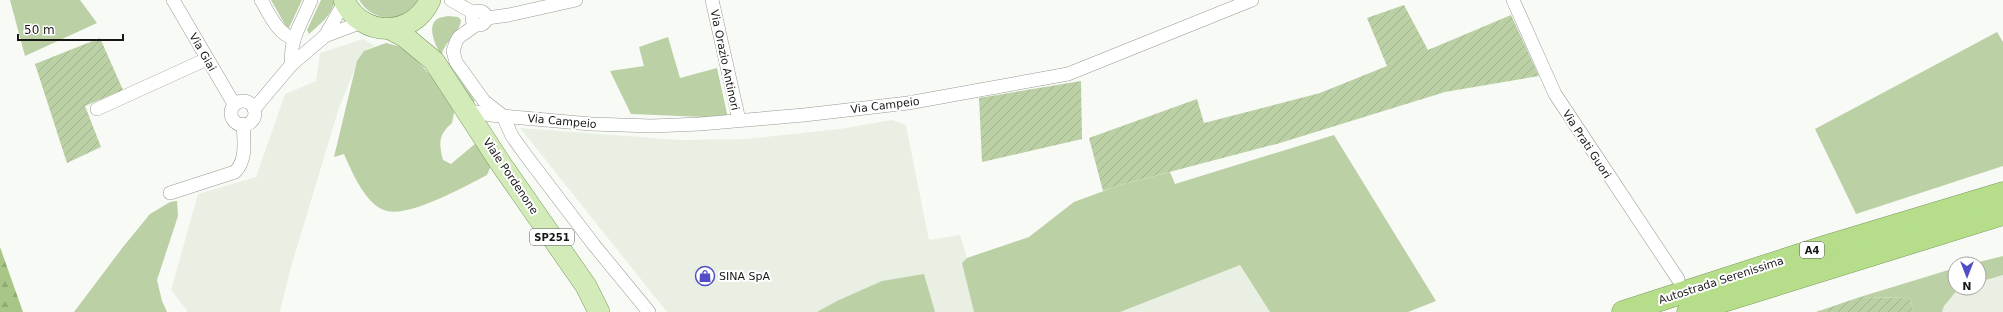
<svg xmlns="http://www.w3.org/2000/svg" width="2003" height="312" font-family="'DejaVu Sans',sans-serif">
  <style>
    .built { fill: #e9f0e3 }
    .grass { fill: #bbd0a5 }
    .forest { fill: url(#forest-firs) }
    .garden { fill: url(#garden-furrows) }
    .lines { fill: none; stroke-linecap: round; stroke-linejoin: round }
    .street-casing { stroke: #979a95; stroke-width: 14 }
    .primary-casing { stroke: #7e9961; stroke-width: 22 }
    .highway-casing { stroke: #7e9961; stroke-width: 23 }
    .street { stroke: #fff; stroke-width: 13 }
    .primary { stroke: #d3ebb9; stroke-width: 21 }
    .highway { stroke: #b6de8a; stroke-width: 22 }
    .labels { text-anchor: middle; stroke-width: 4; stroke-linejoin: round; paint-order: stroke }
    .shield { fill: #fff; stroke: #5d5d5c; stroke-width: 1 }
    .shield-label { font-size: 10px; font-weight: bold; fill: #171816 }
    .street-label { font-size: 11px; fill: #171816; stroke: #fff }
    .poi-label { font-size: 11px; fill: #171816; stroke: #fff; text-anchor: start }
  </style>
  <defs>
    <pattern id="forest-firs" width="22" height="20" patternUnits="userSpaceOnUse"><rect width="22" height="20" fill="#a8c787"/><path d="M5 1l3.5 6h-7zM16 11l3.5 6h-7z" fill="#90aa74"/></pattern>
    <pattern id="garden-furrows" width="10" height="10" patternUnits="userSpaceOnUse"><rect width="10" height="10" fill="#bbd0a5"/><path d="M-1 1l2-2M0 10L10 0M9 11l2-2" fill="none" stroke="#a0b28d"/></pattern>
  </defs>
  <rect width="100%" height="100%" fill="#f8fbf5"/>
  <g class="built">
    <path d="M363,39L375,46L364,51L356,66L339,108L291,267L280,312H188L171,290L198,194L256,177L285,94L316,81L320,53Z"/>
    <path d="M892,120L906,125L929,240L960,235L967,258L1029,237L1074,202L1170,172L1175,184L1220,234L1270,312H667L520,128L680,140L745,139L840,129Z"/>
    <path d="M2003,275V312H1942L1944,306L1959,288H1979V282Z"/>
  </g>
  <g class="grass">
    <path d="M10,0H80L97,23L25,56Z"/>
    <path d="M271,0H302L288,30Z"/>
    <path d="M321,0H335C333,14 319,25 309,34L307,30Z"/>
    <path d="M359,0H420C405,24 373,23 359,0Z"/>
    <path d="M448,16L458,17L461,20C460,33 445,41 442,54L475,101L474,102C465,90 414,30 439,18C441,17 445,17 448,16Z"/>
    <path d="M1997,32L2003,42V166L1856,214L1815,129Z"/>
    <path d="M668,37L680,78L717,68L728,118L631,114L610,71L644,66L639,47Z"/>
    <path d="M386,43L405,48L435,80L452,106L454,113L452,123C438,135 439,143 443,160L451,164L476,143L492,163L487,175C466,186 410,217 387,211C366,206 352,172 344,154L334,157L357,61L364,51Z"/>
    <path d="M1334,135L1436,301L1408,312H1270L1240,265L1120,312H974L962,263L967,258L1029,237L1074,202L1120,185L1170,172L1175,184Z"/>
    <path d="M177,201L178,216L157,280L162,301L167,312H74L123,247L150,214L170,202Z"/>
    <path d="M2003,256V275L1979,282V264H1971Z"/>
    <path d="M1955,268V288H1959L1944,306L1942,312H1914L1910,298L1860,297Z"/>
    <path d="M924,274L935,312H817L837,301L882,281Z"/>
  </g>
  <path class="forest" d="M0,247L23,312H0Z"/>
  <g class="garden">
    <path d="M1404,5L1428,50L1511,15L1539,76L1445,92L1280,143L1120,185L1103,191L1089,138L1197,99L1204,123L1320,93L1387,66L1367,18Z"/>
    <path d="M100,38L123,90L85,106L101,147L67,163L35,64Z"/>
    <path d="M1081,81L1082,139L982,162L979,98Z"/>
    <path d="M1860,297L1910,298L1914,312H1816Z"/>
  </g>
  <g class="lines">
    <g class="street-casing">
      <g id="street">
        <path d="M173,0L234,104"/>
        <path d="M261,0C270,15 277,33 294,39"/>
        <path d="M451,0L474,13"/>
        <path d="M712,0L739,120"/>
        <path d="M1513,0L1555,94L1678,279"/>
        <path d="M345,1L325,36L362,22"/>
        <circle cx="479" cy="18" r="7"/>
        <path d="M487,18L509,15L576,0"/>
        <path d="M476,25L459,37L456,42L453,51L456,62L484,101L503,116L512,136L527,157L594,245L649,312"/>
        <path d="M292,64C288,41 303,21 311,0"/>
        <circle cx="243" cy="113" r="12"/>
        <path d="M97,109L207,59"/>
        <path d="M254,109L292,64L325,36"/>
        <path d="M467,110L490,115L591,124L652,126L700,124L804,115L908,103L1068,74L1252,0"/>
        <path d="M170,193L235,172C247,160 244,141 243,124"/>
      </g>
    </g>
    <g class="primary-casing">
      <g id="primary">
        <path d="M344,0C361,38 413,38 430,0"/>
        <path d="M390,29L405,37L434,61L501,164L586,286L599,312"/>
      </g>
    </g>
    <g class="highway-casing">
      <g id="highway">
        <path d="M1623,312L1824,247L2003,193"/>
        <path d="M1688,312L2003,214"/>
      </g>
    </g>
    <use href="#street" class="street"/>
    <use href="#primary" class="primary"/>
    <use href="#highway" class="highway"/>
  </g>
  <defs>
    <g id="shop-ring" transform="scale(1)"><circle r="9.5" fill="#fff" stroke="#514dc4" stroke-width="1.5"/><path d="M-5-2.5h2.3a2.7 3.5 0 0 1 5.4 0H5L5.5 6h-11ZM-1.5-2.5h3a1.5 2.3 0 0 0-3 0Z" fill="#514dc4"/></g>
  </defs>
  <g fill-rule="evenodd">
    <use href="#shop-ring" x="705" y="276"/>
  </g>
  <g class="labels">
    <g class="shield">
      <rect x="530" y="229" width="44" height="16" rx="3"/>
      <rect x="1800" y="242" width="24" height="16" rx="3"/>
    </g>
    <g class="shield-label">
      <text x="552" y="241">SP251</text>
      <text x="1812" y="254">A4</text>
    </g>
    <g class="street-label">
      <text transform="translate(203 52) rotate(60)" y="4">Via Giai</text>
      <text transform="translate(725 60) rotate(78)" y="4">Via Orazio Antinori</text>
      <text transform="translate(885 105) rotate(-7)" y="4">Via Campeio</text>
      <text transform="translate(562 121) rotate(5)" y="4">Via Campeio</text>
      <text transform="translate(1587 144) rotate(57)" y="4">Via Prati Guori</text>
      <text transform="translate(511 176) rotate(56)" y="4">Viale Pordenone</text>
      <text transform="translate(1721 280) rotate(-18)" y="4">Autostrada Serenissima</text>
    </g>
    <g class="poi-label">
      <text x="719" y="280">SINA SpA</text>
    </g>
  </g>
  <g transform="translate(1967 276) rotate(180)"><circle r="19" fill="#ffffff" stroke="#a2a3a2"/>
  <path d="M0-3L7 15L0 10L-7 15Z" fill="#514dc4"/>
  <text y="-6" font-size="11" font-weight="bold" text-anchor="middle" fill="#171816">N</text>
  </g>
  <path d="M18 34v6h105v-6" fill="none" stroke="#171816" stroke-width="2"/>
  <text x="24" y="34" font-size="12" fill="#171816" stroke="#ffffff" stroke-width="3" paint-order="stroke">50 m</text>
</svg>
